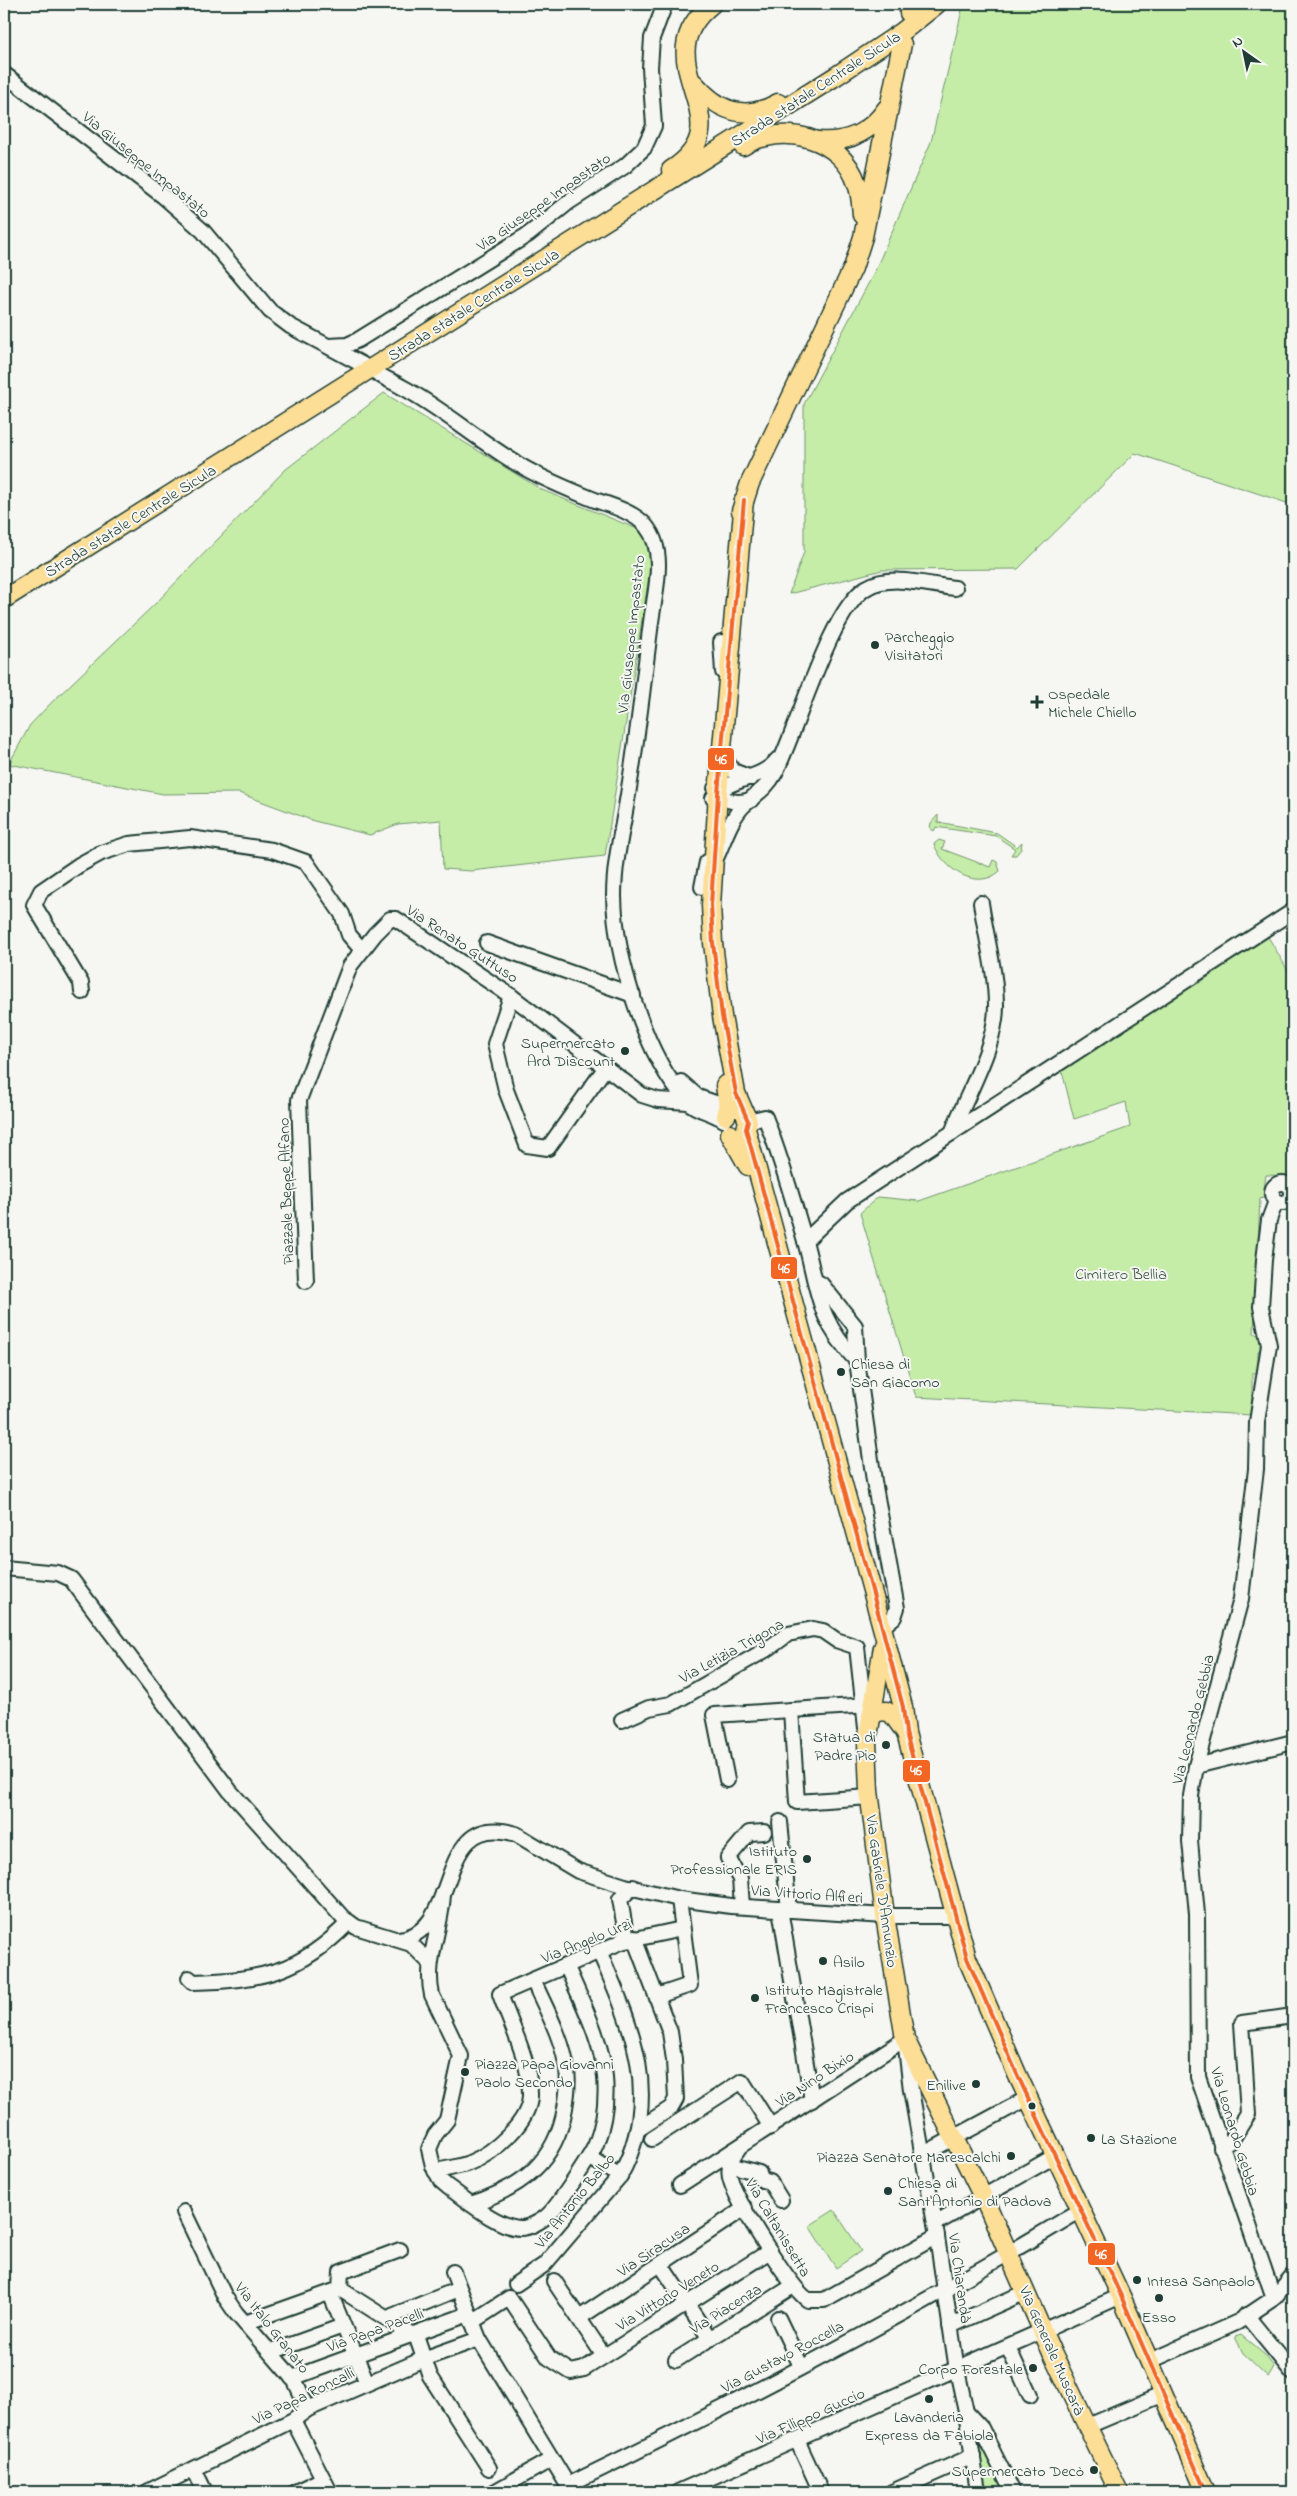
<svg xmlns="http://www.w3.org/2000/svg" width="1297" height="2496" font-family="'Indie Flower',sans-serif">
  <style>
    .green { fill: #c5eda8; stroke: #72956e }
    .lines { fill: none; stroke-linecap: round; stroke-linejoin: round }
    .minor-casing { stroke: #1f3d34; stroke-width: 18 }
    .major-casing { stroke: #1f3d34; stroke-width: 21 }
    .minor { stroke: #f6f6f2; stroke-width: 14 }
    .major { stroke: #fdde96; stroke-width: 18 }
    .bus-1-casing { stroke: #f6f6f2; stroke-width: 8 }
    .bus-1 { stroke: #f26522; stroke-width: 4 }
    .poi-dot { fill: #1f3d34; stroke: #f6f6f2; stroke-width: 2 }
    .labels { text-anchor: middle; stroke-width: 4; stroke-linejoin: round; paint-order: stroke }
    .street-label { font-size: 16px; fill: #1f3d34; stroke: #f6f6f2 }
    .poi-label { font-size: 16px; fill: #1f3d34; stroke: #f6f6f2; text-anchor: start }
    .park-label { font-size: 16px; fill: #385745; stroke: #f6f6f2 }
    .line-badge { stroke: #f6f6f2; stroke-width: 2 }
    .badge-label { font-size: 14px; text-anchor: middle; font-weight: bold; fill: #fff }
  </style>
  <rect width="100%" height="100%" fill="#f6f6f2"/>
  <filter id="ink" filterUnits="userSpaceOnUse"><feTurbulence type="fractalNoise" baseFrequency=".02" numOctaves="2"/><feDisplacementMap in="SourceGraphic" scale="10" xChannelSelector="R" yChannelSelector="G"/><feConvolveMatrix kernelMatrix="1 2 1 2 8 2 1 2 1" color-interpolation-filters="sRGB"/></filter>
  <g filter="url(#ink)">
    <g class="green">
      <path d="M966,4H1293V505L1135,453L1018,569L882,570L789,594L804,552V404L874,273L931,142L963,6Z"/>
      <path d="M384,393L542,490L647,533L653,550L605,856L471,871L443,869L441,820L398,824L370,835L314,821L239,793L163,794L9,764L30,725L50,704L156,603L285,470Z"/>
      <path d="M938,815V822L997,833L1017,847L1022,842L1021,849L1016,855H1011L1015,849L996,836L936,827L934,831L930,828L931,823Z"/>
      <path d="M939,840L945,842L942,849L990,867L993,860L997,862L1000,871C977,892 943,869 934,844Z"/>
      <path d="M1267,935L1293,979V1176L1266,1175L1263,1198L1260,1199L1254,1333L1264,1339L1263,1350L1258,1351V1373H1252V1415L916,1397L860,1213L878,1197L919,1201L1130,1127L1126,1102L1074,1119L1062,1071L1196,981L1199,983L1213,974V970Z"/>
      <path d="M834,2210L861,2251L836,2268L809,2226Z"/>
      <path d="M1241,2335L1265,2355L1274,2367L1268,2377L1243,2353L1235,2337Z"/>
      <path d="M976,2432L1005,2492H982Z"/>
    </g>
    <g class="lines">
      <g class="minor-casing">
        <g id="minor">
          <path d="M4,74L163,196L203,231L270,311L290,326L363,365"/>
          <path d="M329,346L347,345L358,340L529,234L569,202L625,166L644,148L654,126L650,68L652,38L665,4"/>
          <path d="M377,373C385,379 394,382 402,387C442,408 481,443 521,466C545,480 570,490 595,500C612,506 634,512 646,526C667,551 655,592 651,622C644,677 638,733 629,788C624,824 614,859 614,896C615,956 645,1056 686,1100C695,1110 713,1112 724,1120"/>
          <path d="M721,642L723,672"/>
          <path d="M721,753L733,771L751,778"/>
          <path d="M715,788C722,802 737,804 751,800"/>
          <path d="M713,798C728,777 761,781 777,760"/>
          <path d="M716,858C724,841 730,819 744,805C756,794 767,788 775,773C797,731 830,610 866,588C890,573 928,585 955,588"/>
          <path d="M702,887L707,862"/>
          <path d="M487,943L633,995"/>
          <path d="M82,992L81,983L34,905L41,891L79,865L101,853L129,844L190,838L272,850L306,862L342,914L349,935L362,950"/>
          <path d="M511,996L495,1044L506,1090L527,1145L548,1148L606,1067"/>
          <path d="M681,1082L698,1097L736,1110"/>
          <path d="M748,1121L765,1117C781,1157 793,1200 805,1241C819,1292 817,1320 857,1361"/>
          <path d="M952,1133C966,1095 996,1047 996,1006C996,972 986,937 981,903"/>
          <circle cx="1282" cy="1193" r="10"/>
          <path d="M805,1241L847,1201L1293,911"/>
          <path d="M306,1281L299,1100L350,966L375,934L390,919H396L511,996L642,1095L658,1100L688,1102"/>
          <path d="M815,1281L821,1284L855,1326L857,1361L874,1481L897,1608L894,1617L882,1627"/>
          <path d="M4,1568L58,1573L71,1579L230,1791L343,1918L356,1927L411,1944L430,1963"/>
          <path d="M791,1710L797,1802L870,1797"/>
          <path d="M622,1720L649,1708L671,1704L769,1648L788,1634L813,1629L823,1631L836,1640L857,1647L866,1728"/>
          <path d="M1196,1766L1293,1742"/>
          <path d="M727,1780L714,1715L870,1705"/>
          <path d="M780,1822L789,1910"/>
          <path d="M443,1893C442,1928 424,1961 432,1995L461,2056L447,2120L435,2135L429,2149L433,2166L441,2181L448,2187C466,2200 497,2227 520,2228C529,2228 540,2222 547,2216C557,2208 591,2156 596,2144C604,2123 607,2100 605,2077C602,2039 581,2001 567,1967"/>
          <path d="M742,1906L740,1879L728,1858L749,1833L764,1832"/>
          <path d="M780,1909L812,2100"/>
          <path d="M634,1938L670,2032L674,2060L676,2099L671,2108L637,2130"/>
          <path d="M398,1939C464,1934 431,1808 516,1834L578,1871L625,1886L679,1899L731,1906L885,1916H955"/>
          <path d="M621,1942L626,1934L620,1899L633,1887"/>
          <path d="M189,1978L193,1982C261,1980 300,1973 349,1922"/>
          <path d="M657,1996L690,1985L679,1899"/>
          <path d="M652,2139L742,2081L771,2127"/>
          <path d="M1221,2148L1231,2141L1248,2114L1242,2023L1293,2016"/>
          <path d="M738,2149C731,2158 727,2170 731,2181C737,2202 791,2289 808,2300H824L937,2236"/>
          <path d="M922,2155L1028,2098"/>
          <path d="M589,2157L620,2176"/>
          <path d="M730,2165L759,2173L762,2180L770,2182L781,2200"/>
          <path d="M435,2171C446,2169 459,2167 469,2163C493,2154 531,2121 530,2094C530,2060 511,2026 500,1994L621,1942L682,1929"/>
          <path d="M680,2185L905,2039L911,2090L935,2224L957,2370L966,2412L978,2492"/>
          <path d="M471,2204C521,2188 556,2162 565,2108C567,2096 569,2083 567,2070C563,2039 546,2009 533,1980"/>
          <path d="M184,2212L225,2297L236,2313L295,2381L308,2409"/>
          <path d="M935,2224L1055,2156"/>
          <path d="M661,2265L710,2339"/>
          <path d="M453,2272L479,2339L572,2492"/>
          <path d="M554,2281L604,2356"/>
          <path d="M516,2284L544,2265L620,2176C663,2097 632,2026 599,1951"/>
          <path d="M340,2289L417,2338L430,2376L489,2468"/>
          <path d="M340,2289L341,2272L400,2250"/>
          <path d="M330,2293L367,2383"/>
          <path d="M1274,2298L1198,2077L1197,1914L1190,1841L1191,1796L1196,1766L1241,1599L1256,1469L1257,1422L1269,1345L1261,1307L1264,1260L1269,1220L1276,1201"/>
          <path d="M1246,2315L1293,2373"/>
          <path d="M392,2316L459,2289"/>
          <path d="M579,2318L745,2208"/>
          <path d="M778,2318L801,2366"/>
          <path d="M472,2322L509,2298L549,2358L571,2372L584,2369L770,2251"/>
          <path d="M245,2323L340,2289"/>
          <path d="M950,2326L1026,2292"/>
          <path d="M1008,2347L1030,2395"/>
          <path d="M271,2352L343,2326"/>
          <path d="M676,2360L793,2286"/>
          <path d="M1150,2361L1238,2322L1274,2298L1293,2275"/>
          <path d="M292,2378L469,2314"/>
          <path d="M966,2412L981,2428L1013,2492"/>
          <path d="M293,2420L330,2492"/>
          <path d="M1088,2426L1164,2394"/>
          <path d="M797,2440L821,2492"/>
          <path d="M194,2469L205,2492"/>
          <path d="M568,2485C742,2401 915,2311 1081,2210"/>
          <path d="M147,2492L293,2420L308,2409L426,2358L479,2339"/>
          <path d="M295,2492L323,2479"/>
          <path d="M494,2492L552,2459"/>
          <path d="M678,2492L1121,2296"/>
          <path d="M892,2492L973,2456"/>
        </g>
      </g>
      <g class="major-casing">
        <g id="major">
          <path d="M909,13L911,4"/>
          <path d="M694,83C718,111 744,122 778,103"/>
          <path d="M818,141C848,143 870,133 887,108"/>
          <path d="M743,146C782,122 842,137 857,184C861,194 861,205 862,215"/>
          <path d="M671,170C749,121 639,62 712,4"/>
          <path d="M744,500L718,793L711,905L713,943L722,1016L736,1093L748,1121L746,1129L882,1627L903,1707L906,1733L967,1958L1017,2074L1121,2296L1206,2492"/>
          <path d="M741,511L750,483L853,268L863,237L902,44"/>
          <path d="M4,599L836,76L902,32L937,4"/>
          <path d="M725,1085L728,1107L726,1116"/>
          <path d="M730,1134L748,1166"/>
          <path d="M883,1647L867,1742L869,1791L885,1916L905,2039L988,2207L1053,2355L1119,2492"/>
          <path d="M871,1717L877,1712L886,1711L892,1714L906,1733"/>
        </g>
      </g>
      <use href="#minor" class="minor"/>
      <use href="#major" class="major"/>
      <g class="bus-1-casing">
        <path id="bus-1" d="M744,500L718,793L711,905L713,943L722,1016L736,1093L748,1121L746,1129L882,1627L903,1707L906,1733L967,1958L1017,2074L1121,2296L1206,2492"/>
      </g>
      <use href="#bus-1" class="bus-1"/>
    </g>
  </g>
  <g class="poi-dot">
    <circle cx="875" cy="645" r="5"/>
    <path d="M1034.5 694.5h5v5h5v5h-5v5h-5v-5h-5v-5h5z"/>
    <circle cx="625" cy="1051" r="5"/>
    <circle cx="841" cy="1372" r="5"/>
    <circle cx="886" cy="1745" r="5"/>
    <circle cx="807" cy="1859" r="5"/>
    <circle cx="823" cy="1961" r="5"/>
    <circle cx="755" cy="1998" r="5"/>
    <circle cx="465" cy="2072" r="5"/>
    <circle cx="976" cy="2084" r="5"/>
    <circle cx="1032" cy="2106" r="4.5"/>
    <circle cx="1091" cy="2138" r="5"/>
    <circle cx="1011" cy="2156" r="5"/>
    <circle cx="888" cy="2191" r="5"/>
    <circle cx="1137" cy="2280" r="5"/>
    <circle cx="1159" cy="2298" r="5"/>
    <circle cx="1033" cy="2368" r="5"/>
    <circle cx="929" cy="2399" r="5"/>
    <circle cx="1094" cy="2470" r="5"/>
  </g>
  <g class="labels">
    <g class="street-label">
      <text transform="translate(815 88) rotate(-33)" y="6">Strada statale Centrale Sicula</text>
      <text transform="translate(147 164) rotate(39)" y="6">Via Giuseppe Impastato</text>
      <text transform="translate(543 201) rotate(-35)" y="6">Via Giuseppe Impastato</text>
      <text transform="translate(473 304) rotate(-32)" y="6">Strada statale Centrale Sicula</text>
      <text transform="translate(130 520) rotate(-32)" y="6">Strada statale Centrale Sicula</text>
      <text transform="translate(630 634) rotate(-84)" y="6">Via Giuseppe Impastato</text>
      <text transform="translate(463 943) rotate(33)" y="6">Via Renato Guttuso</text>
      <text transform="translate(285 1191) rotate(-92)" y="6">Piazzale Beppe Alfano</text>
      <text transform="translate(731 1650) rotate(-29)" y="6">Via Letizia Trigona</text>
      <text transform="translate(1192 1719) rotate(-76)" y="6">Via Leonardo Gebbia</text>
      <text transform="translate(883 1891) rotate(82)" y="6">Via Gabriele D'Annunzio</text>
      <text transform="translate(807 1893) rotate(4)" y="6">Via Vittorio Alfieri</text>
      <text transform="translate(586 1940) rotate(-22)" y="6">Via Angelo Urzì</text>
      <text transform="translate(814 2078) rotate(-33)" y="6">Via Nino Bixio</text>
      <text transform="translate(1236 2131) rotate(73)" y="6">Via Leonardo Gebbia</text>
      <text transform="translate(574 2200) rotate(-51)" y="6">Via Antonio Balbo</text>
      <text transform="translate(779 2227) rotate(59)" y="6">Via Caltanissetta</text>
      <text transform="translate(653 2249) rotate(-34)" y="6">Via Siracusa</text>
      <text transform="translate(961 2278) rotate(82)" y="6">Via Chiarandà</text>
      <text transform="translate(667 2295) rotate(-32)" y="6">Via Vittorio Veneto</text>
      <text transform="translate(725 2308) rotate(-32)" y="6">Via Piacenza</text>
      <text transform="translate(273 2327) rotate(52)" y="6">Via Italo Granato</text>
      <text transform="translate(375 2329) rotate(-20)" y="6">Via Papa Pacelli</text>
      <text transform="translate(1053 2350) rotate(66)" y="6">Via Generale Muscarà</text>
      <text transform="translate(782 2356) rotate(-28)" y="6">Via Gustavo Roccella</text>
      <text transform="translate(303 2395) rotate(-26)" y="6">Via Papa Roncalli</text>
      <text transform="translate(810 2415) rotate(-24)" y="6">Via Filippo Guccio</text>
    </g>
    <g class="poi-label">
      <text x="885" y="642">Parcheggio<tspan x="885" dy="18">Visitatori</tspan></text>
      <text x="1048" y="699">Ospedale<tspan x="1048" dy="18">Michele Chiello</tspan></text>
      <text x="615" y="1048" text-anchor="end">Supermercato<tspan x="615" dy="18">Ard Discount</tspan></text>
      <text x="851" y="1369">Chiesa di<tspan x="851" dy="18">San Giacomo</tspan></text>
      <text x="876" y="1742" text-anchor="end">Statua di<tspan x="876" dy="18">Padre Pio</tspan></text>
      <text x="797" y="1856" text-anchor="end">Istituto<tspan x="797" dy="18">Professionale ERIS</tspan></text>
      <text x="833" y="1967">Asilo</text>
      <text x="765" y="1995">Istituto Magistrale<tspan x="765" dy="18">Francesco Crispi</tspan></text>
      <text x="475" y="2069">Piazza Papa Giovanni<tspan x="475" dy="18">Paolo Secondo</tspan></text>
      <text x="966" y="2090" text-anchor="end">Enilive</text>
      <text x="1101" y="2144">La Stazione</text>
      <text x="1001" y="2162" text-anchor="end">Piazza Senatore Marescalchi</text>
      <text x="898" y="2188">Chiesa di<tspan x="898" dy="18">Sant'Antonio di Padova</tspan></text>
      <text x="1147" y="2286">Intesa Sanpaolo</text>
      <text x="1159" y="2322" text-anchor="middle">Esso</text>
      <text x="1023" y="2374" text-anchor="end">Corpo Forestale</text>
      <text x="929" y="2422" text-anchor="middle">Lavanderia<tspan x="929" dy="18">Express da Fabiola</tspan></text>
      <text x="1084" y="2476" text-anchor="end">Supermercato Decò</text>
    </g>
    <g class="park-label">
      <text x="1121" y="1279">Cimitero Bellia</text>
    </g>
  </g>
  <g class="line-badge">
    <rect x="707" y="747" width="28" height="24" rx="5" fill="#f26522"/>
    <rect x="770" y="1256" width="28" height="24" rx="5" fill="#f26522"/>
    <rect x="902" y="1759" width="29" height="24" rx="5" fill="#f26522"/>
    <rect x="1087" y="2242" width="29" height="24" rx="5" fill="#f26522"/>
  </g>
  <g class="badge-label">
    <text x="721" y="764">46</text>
    <text x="784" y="1273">46</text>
    <text x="916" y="1775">46</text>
    <text x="1101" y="2259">46</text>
  </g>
  <rect width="1297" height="2496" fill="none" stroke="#f6f6f2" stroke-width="20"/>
  <rect x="10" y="10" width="1277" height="2476" fill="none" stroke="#1f3d34" stroke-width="2" filter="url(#ink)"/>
  <g transform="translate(1244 52) rotate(327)" stroke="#f6f6f2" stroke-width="4" paint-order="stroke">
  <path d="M0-4L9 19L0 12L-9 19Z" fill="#1f3d34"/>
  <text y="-8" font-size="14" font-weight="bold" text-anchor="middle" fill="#1f3d34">N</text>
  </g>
</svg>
